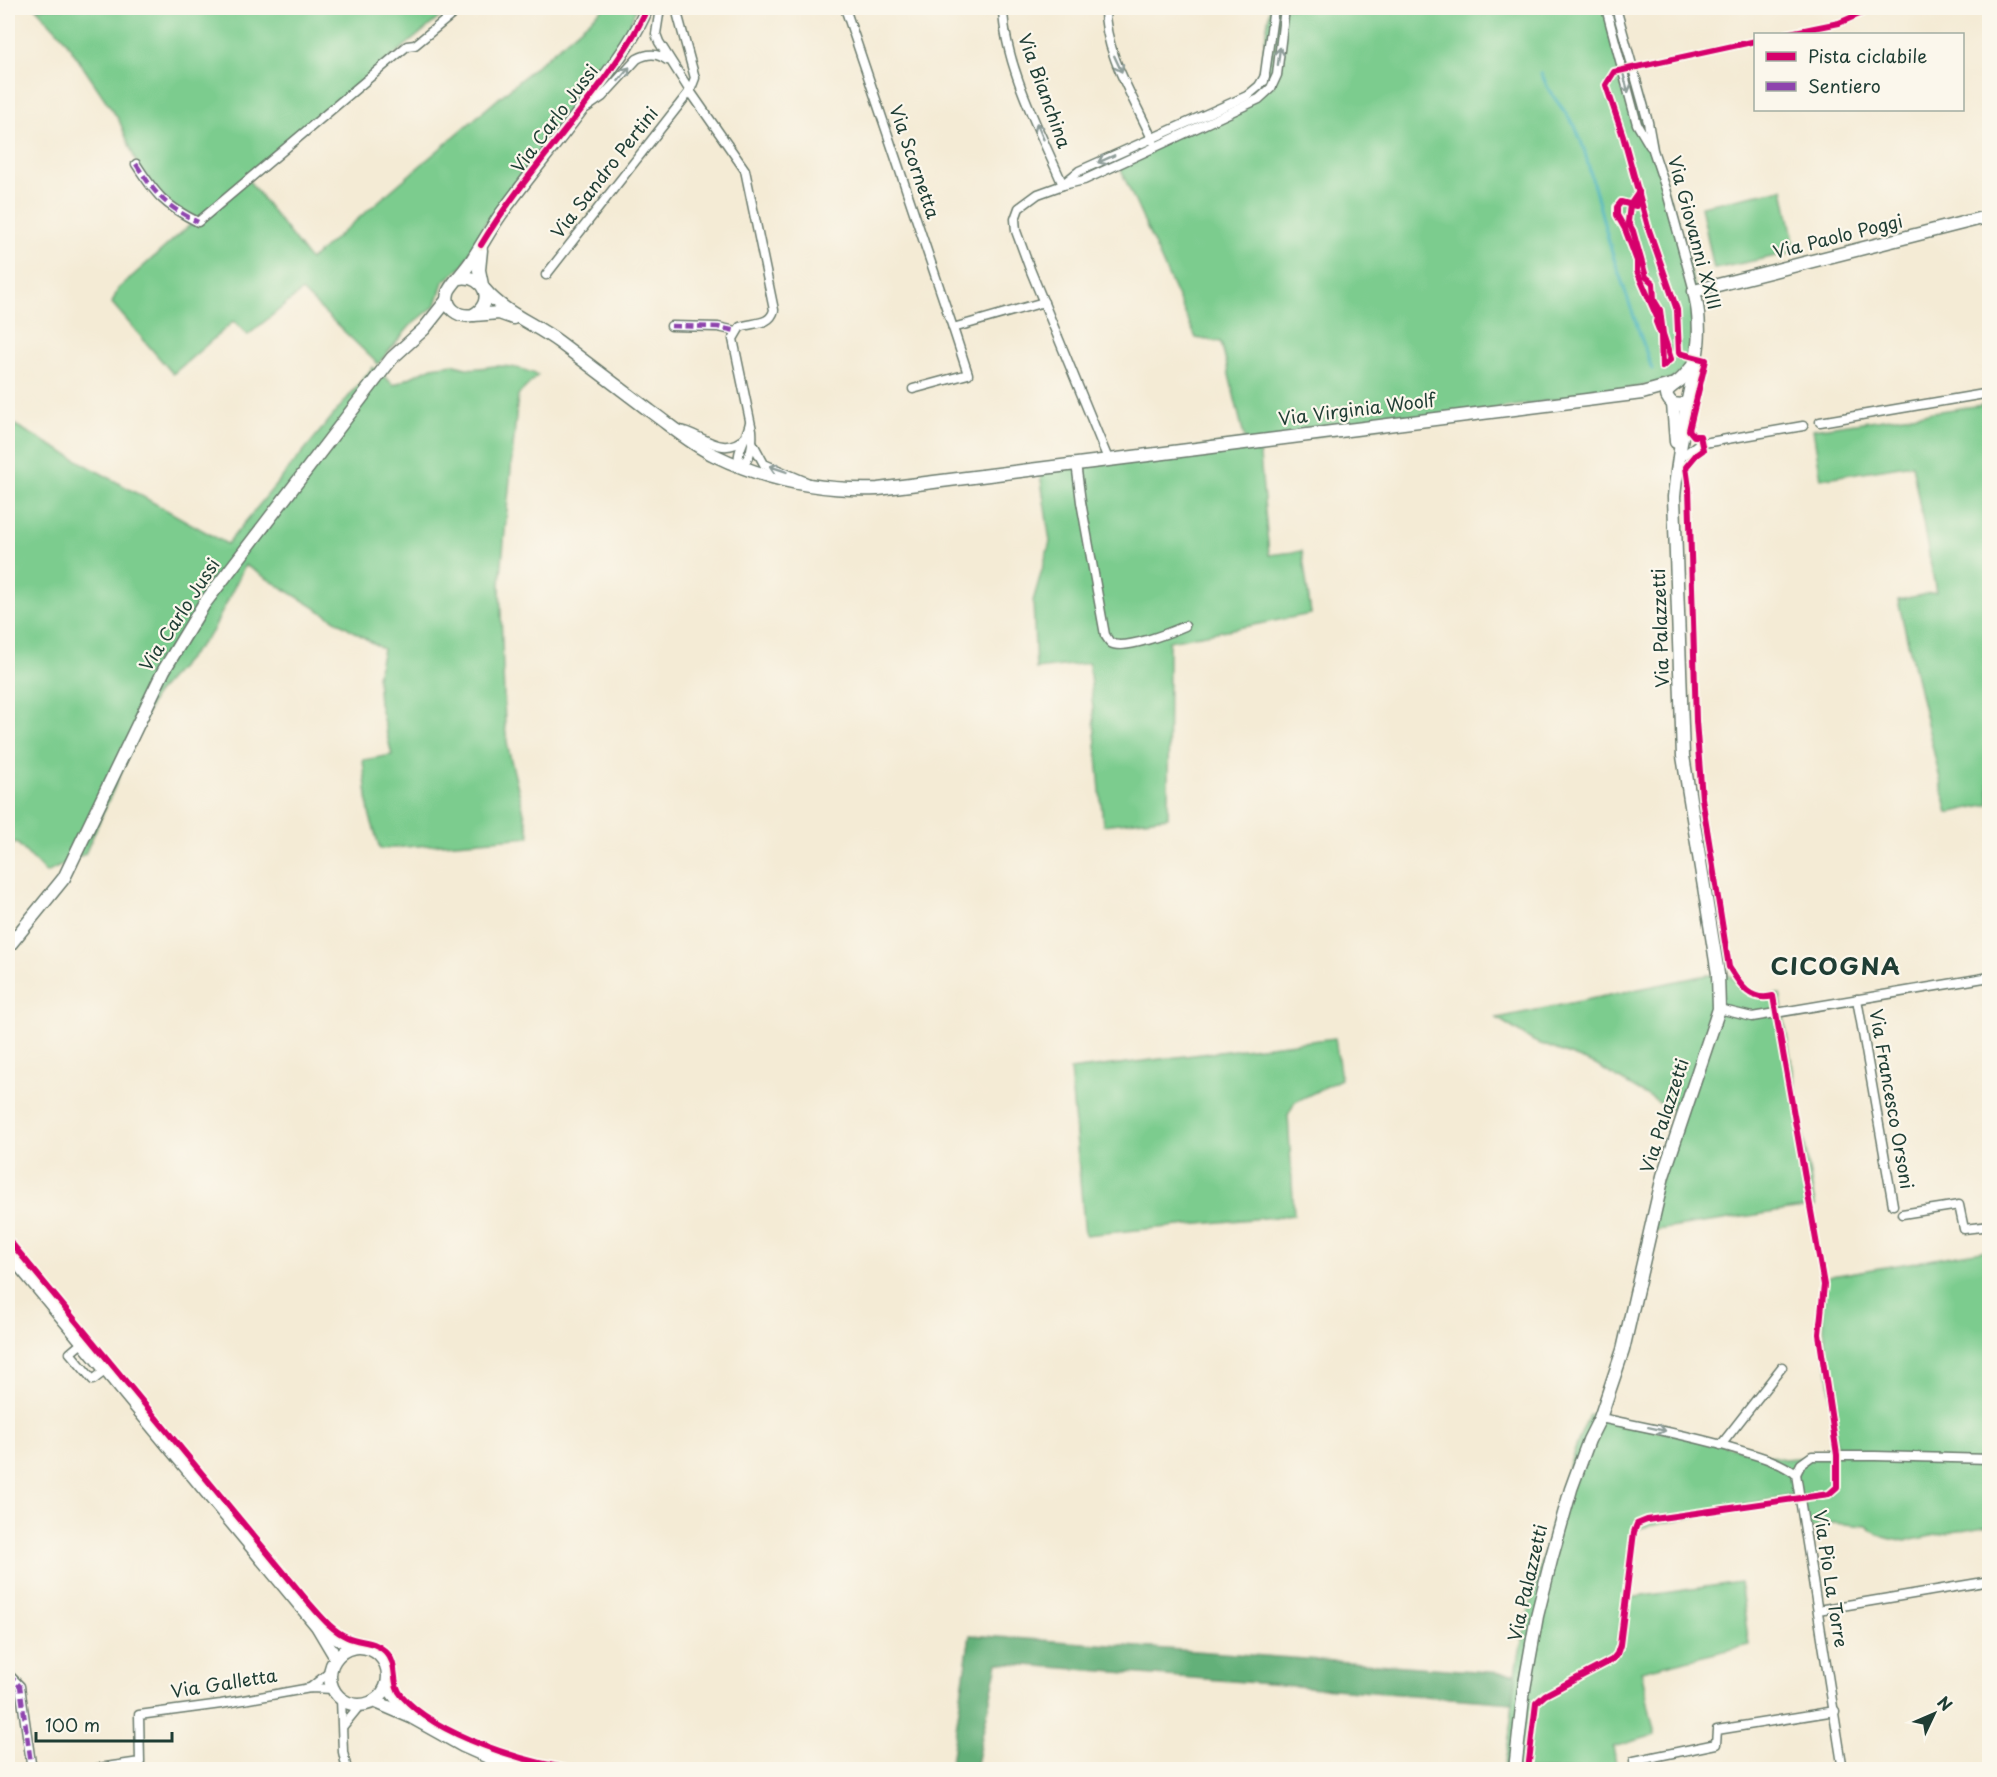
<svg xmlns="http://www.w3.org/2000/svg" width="1997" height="1777" font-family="'Playpen Sans',sans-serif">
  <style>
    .green { fill: #7bcc8e; stroke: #4d8461; stroke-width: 1.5 }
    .forest { fill: #64b079; stroke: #427656; stroke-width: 1.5 }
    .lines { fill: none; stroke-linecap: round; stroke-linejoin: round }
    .stream { stroke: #41b1bb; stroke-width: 3 }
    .street-casing { stroke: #6a7a6c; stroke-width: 11 }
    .secondary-casing { stroke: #6a7a6c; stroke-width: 15 }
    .street { stroke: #fff; stroke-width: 8 }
    .secondary { stroke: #fff; stroke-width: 12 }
    .quiet { stroke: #8e44ad; stroke-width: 4.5; stroke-dasharray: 9 4.5; stroke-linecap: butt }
    .cycleway-casing { stroke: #fbf7ec; stroke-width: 10 }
    .cycleway { stroke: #d6006c; stroke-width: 6 }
    .oneway { stroke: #8f9e9a }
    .labels { text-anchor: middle; stroke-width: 4.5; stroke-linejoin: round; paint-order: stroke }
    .street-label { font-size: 18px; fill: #1f3d34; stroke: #fbf7ec }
    .district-label { font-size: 24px; font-weight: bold; letter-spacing: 1.5px; fill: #1f3d34; stroke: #fbf7ec }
  </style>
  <rect width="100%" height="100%" fill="#fbf7ec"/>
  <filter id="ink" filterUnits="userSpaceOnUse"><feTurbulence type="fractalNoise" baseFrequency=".0167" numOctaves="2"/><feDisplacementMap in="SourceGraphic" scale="12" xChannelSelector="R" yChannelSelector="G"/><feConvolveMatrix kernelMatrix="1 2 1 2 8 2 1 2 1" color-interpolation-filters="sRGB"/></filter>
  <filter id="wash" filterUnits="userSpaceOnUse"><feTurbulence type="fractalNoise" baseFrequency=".008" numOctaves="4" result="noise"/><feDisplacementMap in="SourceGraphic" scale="24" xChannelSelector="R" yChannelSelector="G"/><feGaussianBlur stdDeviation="1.35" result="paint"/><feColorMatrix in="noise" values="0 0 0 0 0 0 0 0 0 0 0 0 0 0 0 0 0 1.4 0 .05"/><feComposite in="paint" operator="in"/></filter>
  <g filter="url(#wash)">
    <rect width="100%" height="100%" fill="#f4ebd5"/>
    <g class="green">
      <path d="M36,8H451L246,177L310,260L604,8H636L622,44L484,225L463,266L443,282L436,305L410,326L378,364L302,291L248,335L234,321L173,374L112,303L118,289L191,224L165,199L139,169L119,120L63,37Z"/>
      <path d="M1270,8H1613L1696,290L1689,364L1674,378L1639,387L1259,445L1269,555L1302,551L1311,614L1169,641L1168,817L1103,825L1089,663L1036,669L1033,601L1050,542L1040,473L1245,440L1221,342L1196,338L1116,159L1234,106L1257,92Z"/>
      <path d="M1783,189L1796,252L1714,269L1701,206Z"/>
      <path d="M453,364C475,373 480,366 500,366C514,366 525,370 538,375L518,395L500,584L505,726L508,748L530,837L380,849L369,813L363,760L392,755L379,703L377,676L383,649L245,565L212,632L155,695L85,854L46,873L16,842L8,849V421L227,544L373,367L394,385L432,367Z"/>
      <path d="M1989,404V804L1948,813L1898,600L1936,592L1912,464L1821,479L1813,429Z"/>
      <path d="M1707,975H1729C1747,990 1755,998 1780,994L1815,1206L1650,1231L1656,1190V1173L1675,1112L1594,1064L1533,1041L1497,1018Z"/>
      <path d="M1335,1038L1341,1079L1295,1102L1288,1115L1294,1215L1085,1235L1070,1070Z"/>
      <path d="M1987,1250L1990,1262V1460H1985L1989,1490V1525L1906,1541L1878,1535L1867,1526L1833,1523L1805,1530L1798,1493L1636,1529L1629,1598L1740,1582L1749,1645L1641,1671L1655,1735L1613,1747L1617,1769L1503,1770C1512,1738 1511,1706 1516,1674C1521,1638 1531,1603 1540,1567C1553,1516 1567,1464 1589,1415L1784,1459L1837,1455L1821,1299L1826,1277Z"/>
    </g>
    <path class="forest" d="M970,1635L1516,1674L1513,1703L998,1663L975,1769H950Z"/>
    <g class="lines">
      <path class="stream" d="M1541,73L1549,90L1575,126L1584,149L1612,253L1652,369"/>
    </g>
  </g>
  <g filter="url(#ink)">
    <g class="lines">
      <g class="street-casing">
        <g id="street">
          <path d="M660,8L656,34L659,42L690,91L745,170L774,310C770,326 753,322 740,327L733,339L752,430C753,444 752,458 740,466C734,454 748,436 750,422"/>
          <path d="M845,8L953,328L1044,302"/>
          <path d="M1003,8C1004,64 1040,132 1063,185"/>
          <path d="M1105,8C1104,53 1135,100 1153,141"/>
          <path d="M1606,8L1637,124L1650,146"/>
          <path d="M1616,8L1648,122L1653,150L1666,189L1694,291"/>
          <path d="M1264,81L1274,8"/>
          <path d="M586,108L602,97L637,59C648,53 657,53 667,60"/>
          <path d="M136,164C156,195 164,205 198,222L407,46L415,45L460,8"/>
          <path d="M1063,184L1079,171L1247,96L1259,86L1265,76"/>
          <path d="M546,275L690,91L695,78L678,16"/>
          <path d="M671,326L718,327L736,331"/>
          <path d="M913,389L968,374L953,328"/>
          <path d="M1820,422L1990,393"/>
          <path d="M676,429C703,433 721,460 746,437"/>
          <path d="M752,442L764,464L809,483"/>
          <path d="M1108,459L1030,269L1016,231L1015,219L1019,208L1038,194L1063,185L1084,180L1259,99L1271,88L1277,75L1285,8"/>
          <path d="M1678,460L1698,444L1803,426"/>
          <path d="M1076,463L1081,502L1105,635C1107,637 1108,641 1111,643C1124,651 1171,632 1185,626"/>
          <path d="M1857,999L1893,1205"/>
          <path d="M1719,1009L1752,1017L1990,977"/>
          <path d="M1902,1214L1959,1205L1964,1229L1990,1226"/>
          <path d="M83,1342L70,1353L93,1380L106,1370"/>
          <path d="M1600,1418C1644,1427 1688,1435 1732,1448C1755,1455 1777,1460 1796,1474L1843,1770"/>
          <path d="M1721,1445L1782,1367"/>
          <path d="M1796,1474L1801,1464L1812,1456H1875L1990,1459"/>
          <path d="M1818,1610L1990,1581"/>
          <path d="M8,1674L20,1686L32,1770"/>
          <path d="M310,1688L331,1671"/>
          <path d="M341,1698L343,1752L347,1770"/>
          <path d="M343,1726L360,1705"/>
          <path d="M1634,1761L1716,1744L1717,1730L1835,1711"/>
          <path d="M85,1770L140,1762L139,1715L221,1704L310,1688L334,1689"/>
        </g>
      </g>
      <g class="secondary-casing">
        <g id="secondary">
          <path d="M481,250L479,270L482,285"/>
          <path d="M460,278C485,274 496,303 473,315C459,318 444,308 448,293C449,286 467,269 472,260C482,245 491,228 501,214C532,171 566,132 596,89C615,63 635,38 647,8"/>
          <path d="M485,290C504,313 535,324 559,342C589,365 620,388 650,411C671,426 691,444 714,455C767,481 820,491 878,489L1642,393L1671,385"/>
          <path d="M474,315L499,313L513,318"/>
          <path d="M1688,401L1682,405L1673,404C1661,393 1668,389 1678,382C1684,378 1690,369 1695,363"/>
          <path d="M1673,404L1676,442"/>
          <path d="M8,947L64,878L164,670L204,604L392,358L424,329L447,300"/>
          <path d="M8,1252L317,1626L336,1658"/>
          <path d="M318,1627L354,1647"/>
          <circle cx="359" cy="1676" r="29"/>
          <path d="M387,1686L410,1716"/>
          <path d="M374,1701L411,1717L463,1746L497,1761L524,1770"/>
          <path d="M1515,1770L1524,1689L1537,1616L1551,1560L1571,1489L1589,1440L1600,1418L1623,1350L1663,1176L1719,1009L1718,974L1683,756L1674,497C1677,466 1682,436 1687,405C1695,363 1705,335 1694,291L1990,216"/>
        </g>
      </g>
      <use href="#street" class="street"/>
      <use href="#secondary" class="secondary"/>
      <g class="quiet">
        <path d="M136,164C156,195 164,205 198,222"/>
        <path d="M671,326L718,327L736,331"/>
        <path d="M8,1674L20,1686L32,1770"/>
      </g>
      <g class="cycleway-casing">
        <g id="cycleway">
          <path d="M1785,34L1839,23L1873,8"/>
          <path d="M1639,192L1630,205L1628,222L1633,231L1646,277L1653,283L1654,300L1660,310L1663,334L1671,359L1662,367L1661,335L1656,322L1657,317L1637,271V261L1625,229L1617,215V207L1621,202L1636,206L1639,195"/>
          <path d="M481,245C516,187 562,137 602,82C619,58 636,35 647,8"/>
          <path d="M8,1239L309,1603C320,1615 331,1630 347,1637C360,1643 373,1640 385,1651C400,1665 390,1683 402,1696C437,1736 526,1763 578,1770"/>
          <path d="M1528,1770L1536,1703L1545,1695L1612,1660L1617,1654L1620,1645L1634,1532L1637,1524L1647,1520L1829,1494L1837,1487V1455L1819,1334L1824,1285L1773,996C1750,1002 1740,985 1729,967L1702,798L1696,721L1689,488L1686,467L1696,455L1703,450L1700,436H1694L1689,430L1706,360L1679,353L1677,310L1648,227L1623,136L1606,85L1614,72L1756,41"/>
        </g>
      </g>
      <use href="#cycleway" class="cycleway"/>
    </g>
    <defs><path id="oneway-shaft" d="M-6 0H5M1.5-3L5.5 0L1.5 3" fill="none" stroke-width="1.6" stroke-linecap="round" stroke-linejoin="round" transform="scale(1.5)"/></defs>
    <g class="oneway">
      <use href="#oneway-shaft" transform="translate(1279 56) rotate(-83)"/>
      <use href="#oneway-shaft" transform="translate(1118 64) rotate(65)"/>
      <use href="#oneway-shaft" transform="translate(624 74) rotate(-51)"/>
      <use href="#oneway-shaft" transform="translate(1626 84) rotate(75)"/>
      <use href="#oneway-shaft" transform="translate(1040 131) rotate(-113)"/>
      <use href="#oneway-shaft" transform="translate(1106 159) rotate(156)"/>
      <use href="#oneway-shaft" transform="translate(778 469) rotate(-161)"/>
      <use href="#oneway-shaft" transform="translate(1657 1429) rotate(12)"/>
    </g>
  </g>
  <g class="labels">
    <g class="street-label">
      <text transform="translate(1044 91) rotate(70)" y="6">Via Bianchina</text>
      <text transform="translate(555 119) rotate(-53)" y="6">Via Carlo Jussi</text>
      <text transform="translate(914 162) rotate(71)" y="6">Via Scornetta</text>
      <text transform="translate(605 173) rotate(-52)" y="6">Via Sandro Pertini</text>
      <text transform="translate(1694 233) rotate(75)" y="6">Via Giovanni XXIII</text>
      <text transform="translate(1838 237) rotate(-14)" y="6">Via Paolo Poggi</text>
      <text transform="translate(1357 410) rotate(-7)" y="6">Via Virginia Woolf</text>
      <text transform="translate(180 615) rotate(-57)" y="6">Via Carlo Jussi</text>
      <text transform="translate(1661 628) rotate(-92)" y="6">Via Palazzetti</text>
      <text transform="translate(1891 1099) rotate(80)" y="6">Via Francesco Orsoni</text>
      <text transform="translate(1665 1116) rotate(-72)" y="6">Via Palazzetti</text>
      <text transform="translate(1830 1579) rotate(81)" y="6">Via Pio La Torre</text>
      <text transform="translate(1528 1583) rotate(-77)" y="6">Via Palazzetti</text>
      <text transform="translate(224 1684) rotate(-9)" y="6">Via Galletta</text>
    </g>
    <g class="district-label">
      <text x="1836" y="975">CICOGNA</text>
    </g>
  </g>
  <rect width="1997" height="1777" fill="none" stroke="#fbf7ec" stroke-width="30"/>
  <rect x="1754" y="33" width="210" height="78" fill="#fbf7ec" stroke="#a3ada2" stroke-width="1.5"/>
  <rect x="1766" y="52" width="30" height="9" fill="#d6006c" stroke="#a3ada2" stroke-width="1.5"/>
  <text x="1808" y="63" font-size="18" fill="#1f3d34">Pista ciclabile</text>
  <rect x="1766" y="82" width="30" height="9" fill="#8e44ad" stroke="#a3ada2" stroke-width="1.5"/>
  <text x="1808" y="93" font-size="18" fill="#1f3d34">Sentiero</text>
  <g transform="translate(1934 1714) rotate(46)" stroke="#fbf7ec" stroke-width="4.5" paint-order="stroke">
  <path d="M0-4.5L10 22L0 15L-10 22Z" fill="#1f3d34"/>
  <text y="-9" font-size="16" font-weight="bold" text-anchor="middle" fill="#1f3d34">N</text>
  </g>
  <path d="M36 1732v9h136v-9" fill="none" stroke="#1f3d34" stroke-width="3"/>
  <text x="45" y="1732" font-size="18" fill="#1f3d34" stroke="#fbf7ec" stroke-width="4.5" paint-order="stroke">100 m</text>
</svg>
